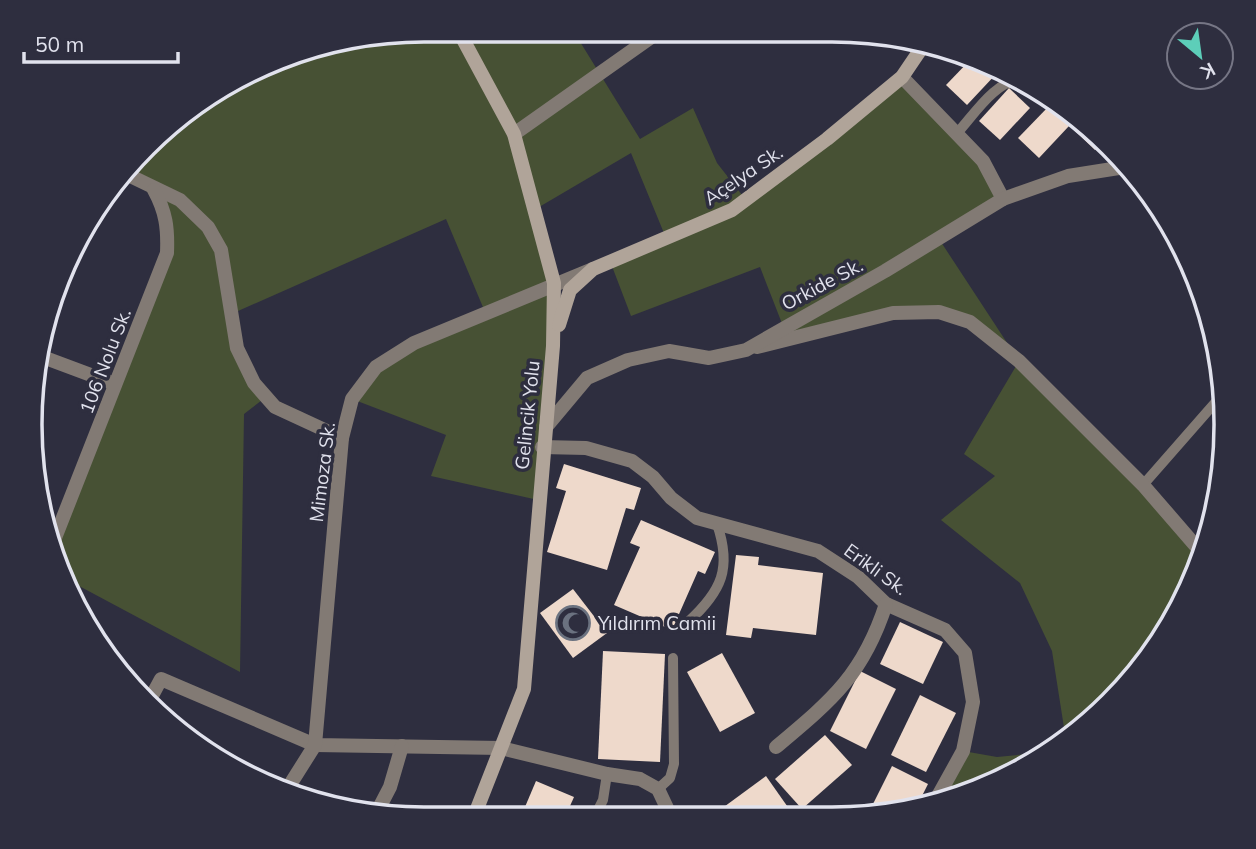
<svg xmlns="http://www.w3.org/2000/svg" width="1256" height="849" font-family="Mulish,sans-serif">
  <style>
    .green { fill: #475134 }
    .building { fill: #eed9cb }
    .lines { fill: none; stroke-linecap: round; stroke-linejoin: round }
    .lane { stroke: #827a74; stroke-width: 10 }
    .street { stroke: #827a74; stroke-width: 14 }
    .secondary { stroke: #b0a499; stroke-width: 14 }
    .labels { text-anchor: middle; stroke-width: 7; stroke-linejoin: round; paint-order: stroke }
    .street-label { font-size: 19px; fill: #e1e2ed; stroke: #2e2e3f }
    .poi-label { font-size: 19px; fill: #e1e2ed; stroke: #2e2e3f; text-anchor: start }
    .rim { fill: none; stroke: #e1e2ed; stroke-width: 3.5 }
  </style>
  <rect width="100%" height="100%" fill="#2e2e3f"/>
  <g class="green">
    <path d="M425,30H458L462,38L477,31L574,32L640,139L693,108L717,163L746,200L902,77L958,132L1003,199L939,239L1019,361L1201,552L1196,575L1111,703L1065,734L1052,651L1020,583L941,520L995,476L964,454L1019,361L970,322L893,313L746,350L783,326L760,267L631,316L610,261L666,238L631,153L534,210L554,283L538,500L431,476L446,435L352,399L376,367L485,312L446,219L229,315L266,397L244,414L240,672L66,579L53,543L167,253L154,190L130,176L133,164L205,97L298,51Z"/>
    <path d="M963,751L997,757L1037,753L983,789L937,798Z"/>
  </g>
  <g class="building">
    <path d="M971,59L988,64L997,73L967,105L946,85Z"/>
    <path d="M1009,88L1030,108L1000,140L979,121Z"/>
    <path d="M1049,106L1069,126L1039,158L1018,138Z"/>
    <path d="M1080,123L1104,140L1095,150L1074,130Z"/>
    <path d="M564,464L641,488L634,510L626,508L607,570L547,552L566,491L556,488Z"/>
    <path d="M641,520L715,552L705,574L698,571L672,630L614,605L640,547L630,543Z"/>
    <path d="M736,555L759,557L758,565L823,573L816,635L753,628L751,638L726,635Z"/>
    <path d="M573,589L607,633L573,658L540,613Z"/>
    <path d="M900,622L943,642L923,684L880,664Z"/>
    <path d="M603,651L665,654L660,762L598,759Z"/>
    <path d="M722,653L755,713L720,732L687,672Z"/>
    <path d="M860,671L896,689L866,749L830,731Z"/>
    <path d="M920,695L956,713L926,772L891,755Z"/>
    <path d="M825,735L852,765L802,809L775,779Z"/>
    <path d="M892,766L928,784L919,802L869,812Z"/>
    <path d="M766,776L792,813L785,819L721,818L717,812Z"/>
    <path d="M536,781L574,797L566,815L522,814Z"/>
  </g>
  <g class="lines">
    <g class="lane">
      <path d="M958,132C973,116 997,78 1021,81"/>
      <path d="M1143,485L1221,396"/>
      <path d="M688,622C722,591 732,568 717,524"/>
      <path d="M658,789L670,778L674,764L673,658"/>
      <path d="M595,816L603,800L607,774"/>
    </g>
    <g class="street">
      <path d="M902,77L983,161L1003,199"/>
      <path d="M514,134L657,33"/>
      <path d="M124,173L180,200L208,227L221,250L237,348L254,383L275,407L342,438"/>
      <path d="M757,347L893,313L939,312L970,322L1019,361L1143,485L1201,552"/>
      <path d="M40,356L115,384"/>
      <path d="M546,427L587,378L628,360L669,351L709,358L746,350L885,271L1003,199L1068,176L1125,167"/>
      <path d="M542,447L586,448L632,461L653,477L671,498L697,518L818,551L858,577L886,604L945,630L965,653L973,702L963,751L937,798"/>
      <path d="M53,543L167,253C168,228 166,212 154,190"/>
      <path d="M147,705L161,679L315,745L501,748L607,774L640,779L658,789L667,808L665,817"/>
      <path d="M776,747C832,700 863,675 886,604"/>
      <path d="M286,791L315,745L342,438L352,399L376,367L414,343L593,269"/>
      <path d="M377,812L390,787L402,746"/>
    </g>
    <g class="secondary">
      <path d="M458,30L514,134L554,283L553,346L524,689L475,814"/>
      <path d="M559,325L570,290L593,269L732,210L827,139L902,77L925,43"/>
    </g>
  </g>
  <defs>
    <g id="mosque-ring" transform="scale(1.75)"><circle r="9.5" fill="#2e2e3f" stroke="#6b7280" stroke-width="1.5"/><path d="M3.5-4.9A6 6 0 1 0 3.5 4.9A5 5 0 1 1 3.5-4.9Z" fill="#6b7280"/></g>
  </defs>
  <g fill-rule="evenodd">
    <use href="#mosque-ring" x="573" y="623"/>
  </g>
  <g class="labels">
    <g class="street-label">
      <text transform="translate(743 175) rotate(-34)" y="7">Açelya Sk.</text>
      <text transform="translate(822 284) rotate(-28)" y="7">Orkide Sk.</text>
      <text transform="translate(105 361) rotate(-69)" y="7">106 Nolu Sk.</text>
      <text transform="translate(527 415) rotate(-84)" y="7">Gelincik Yolu</text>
      <text transform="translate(322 472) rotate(-83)" y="7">Mimoza Sk.</text>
      <text transform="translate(876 569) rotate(36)" y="7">Erikli Sk.</text>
    </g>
    <g class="poi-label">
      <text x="598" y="630">Yıldırım Camii</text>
    </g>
  </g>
  <path d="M0 0H1256V849H0ZM424 42H832A382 382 0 0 1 1214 424V425A382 382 0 0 1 832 807H424A382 382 0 0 1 42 425V424A382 382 0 0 1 424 42Z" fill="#2e2e3f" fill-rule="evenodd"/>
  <path class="rim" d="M424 42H832A382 382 0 0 1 1214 424V425A382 382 0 0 1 832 807H424A382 382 0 0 1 42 425V424A382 382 0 0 1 424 42Z"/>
  <g transform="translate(1200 56) rotate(151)"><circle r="33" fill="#2e2e3f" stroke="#767685" stroke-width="2"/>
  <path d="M0-5L12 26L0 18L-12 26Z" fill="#5dceb9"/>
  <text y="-10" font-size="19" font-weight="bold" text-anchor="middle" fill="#e1e2ed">K</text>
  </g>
  <path d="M24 52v10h154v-10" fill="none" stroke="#e1e2ed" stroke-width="3.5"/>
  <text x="35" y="52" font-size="21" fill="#e1e2ed" stroke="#2e2e3f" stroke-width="5" paint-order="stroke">50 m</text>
</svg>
